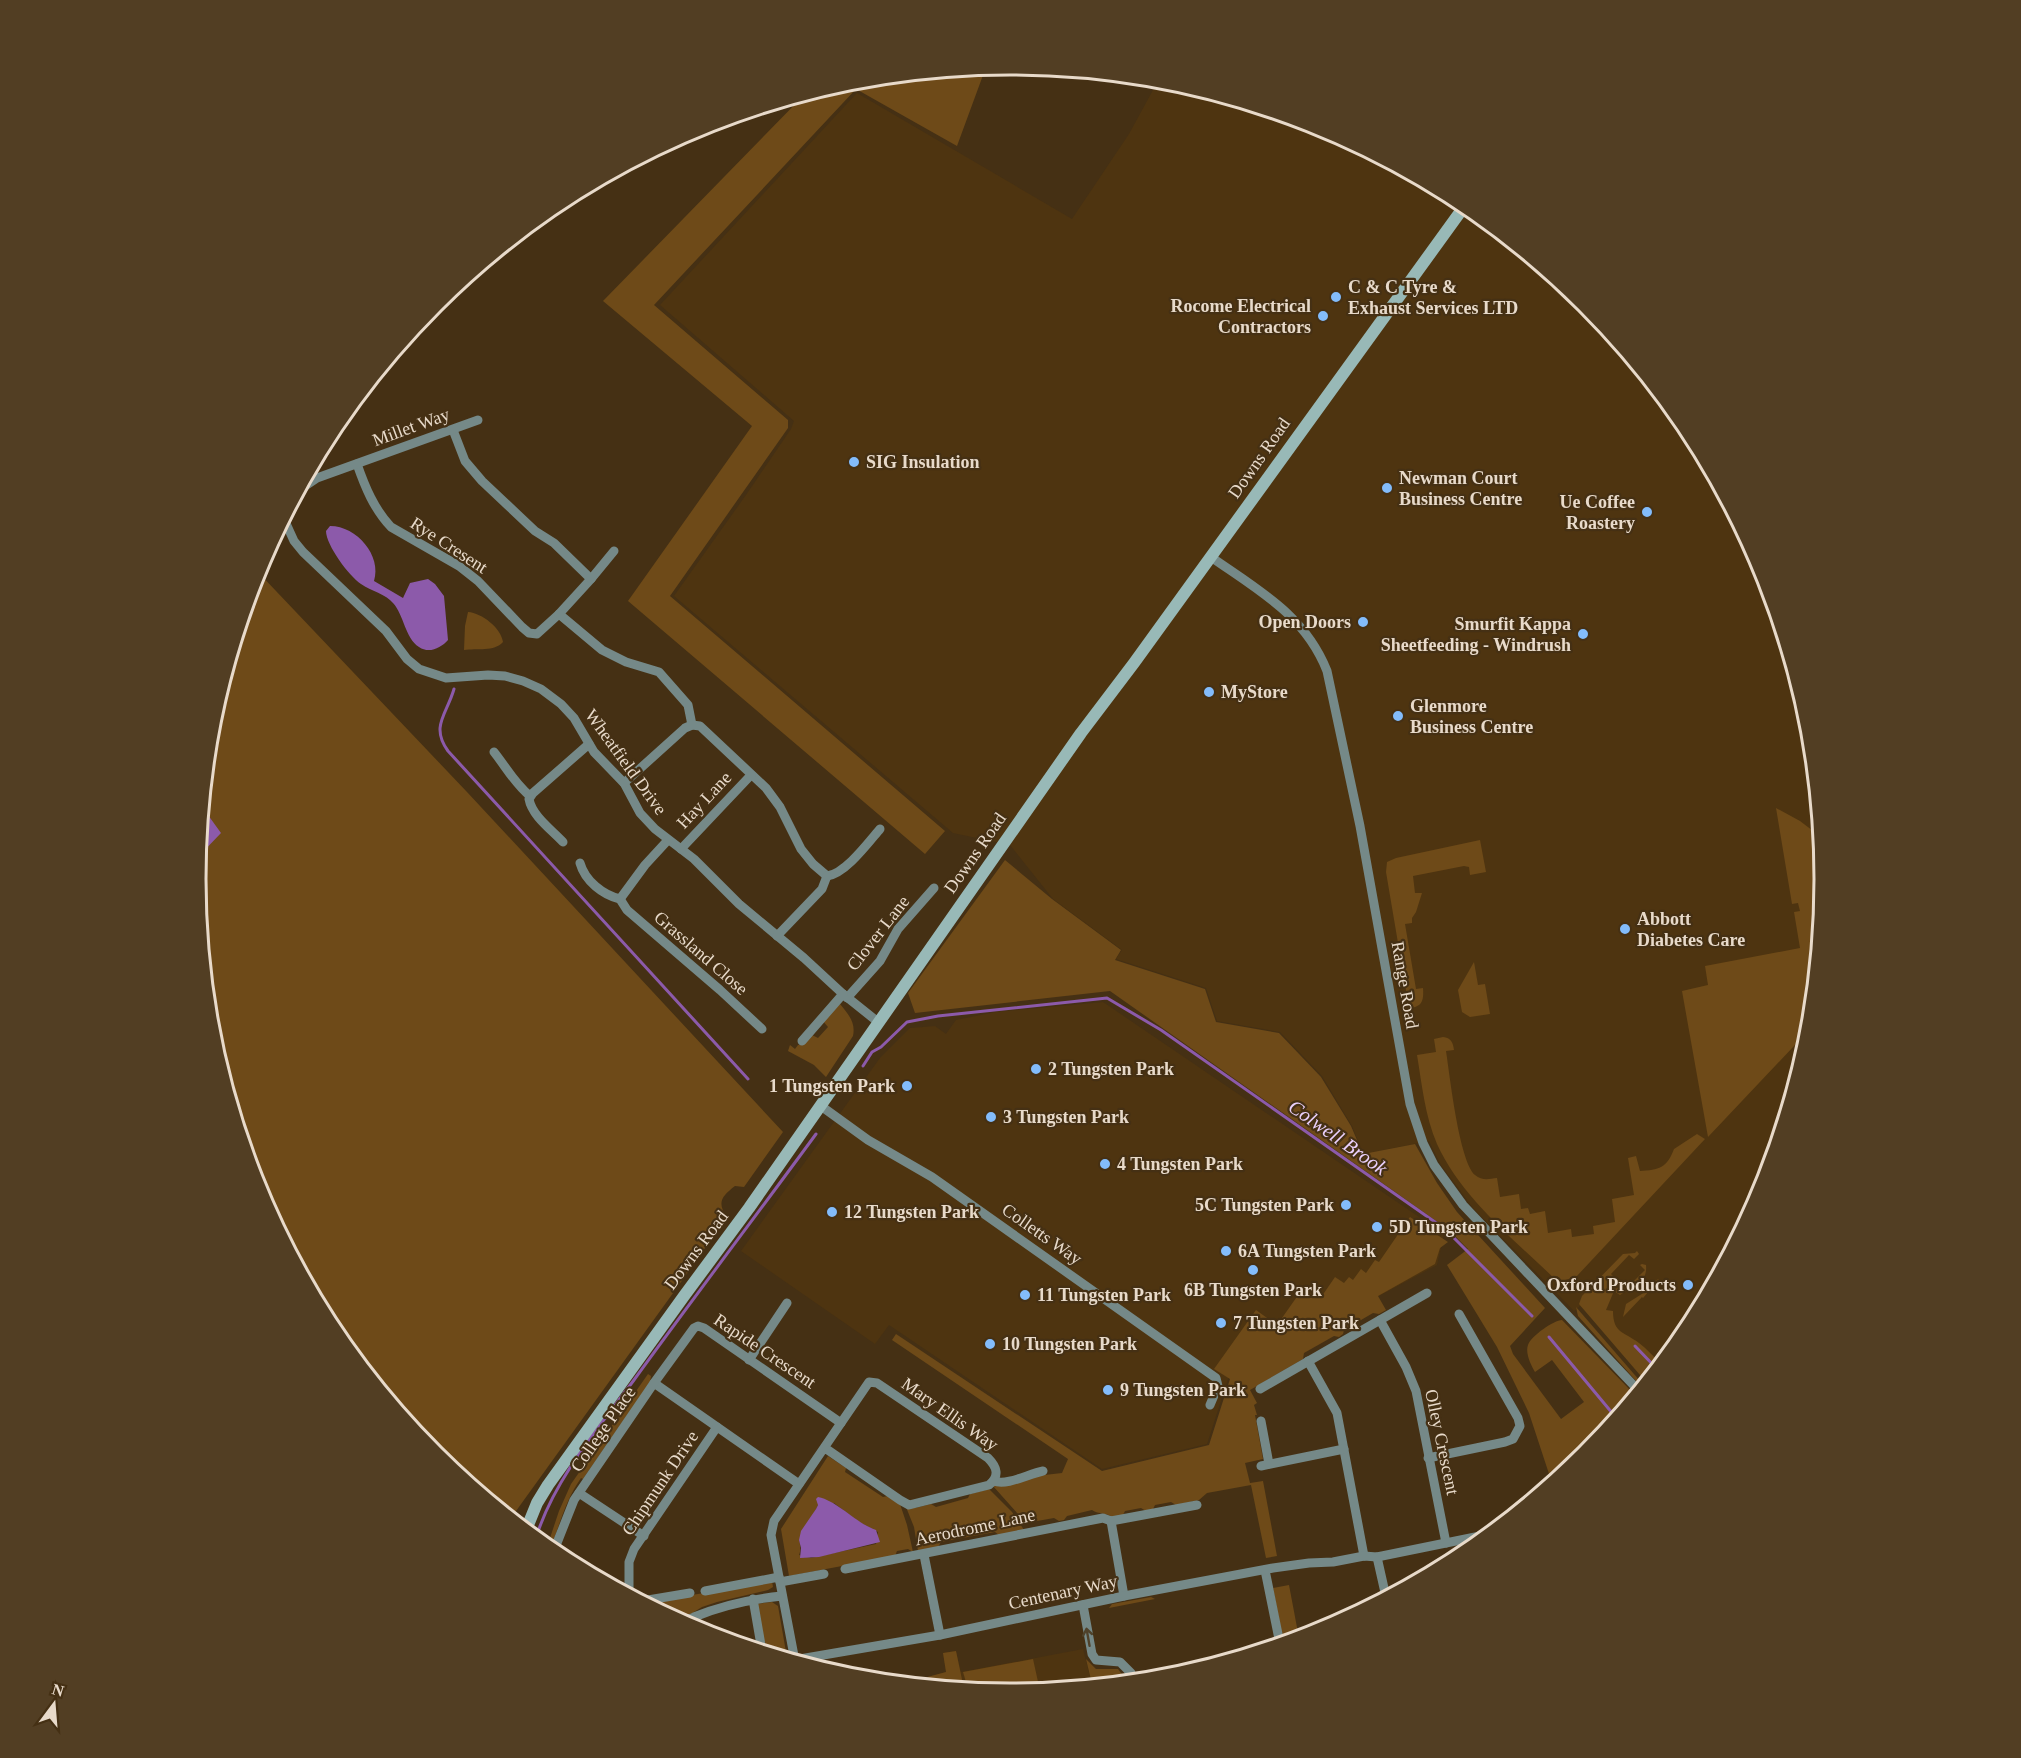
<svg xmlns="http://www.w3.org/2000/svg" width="2021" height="1758" font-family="'Times New Roman',serif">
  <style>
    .built { fill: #4e3410 }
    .green { fill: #6e4a18; fill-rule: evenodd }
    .water { fill: #8c5aaa }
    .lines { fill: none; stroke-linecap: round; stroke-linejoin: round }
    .stream { stroke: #8c5aaa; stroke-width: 3 }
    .street { stroke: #758988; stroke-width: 9 }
    .secondary { stroke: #98b9b7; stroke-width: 12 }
    .oneway { stroke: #4f422b }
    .poi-dot { fill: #83bcfb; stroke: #453014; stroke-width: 2 }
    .labels { text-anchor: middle; stroke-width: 4.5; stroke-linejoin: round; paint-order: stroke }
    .poi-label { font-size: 18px; font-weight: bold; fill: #e8daca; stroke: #453014; text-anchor: start }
    .street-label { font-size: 18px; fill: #e8daca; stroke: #453014 }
    .water-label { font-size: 20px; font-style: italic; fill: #ead0fb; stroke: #453014 }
    .rim { fill: none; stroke: #e8daca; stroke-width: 3 }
  </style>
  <rect width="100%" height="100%" fill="#453014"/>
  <g class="built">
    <path d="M1159,79L1170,80L1323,127L1463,202L1587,303L1688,427L1763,568L1809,720L1825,879L1809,1038L1763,1191L1688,1332L1653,1374L1580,1306L1574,1311L1473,1208L1441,1165L1429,1141L1363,1154L1352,1126L1322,1076L1280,1032L1217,1021L1206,988L1116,959L1122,950L1053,899L1010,845L953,833L674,596L746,495L791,429L794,421L660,305L857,93L1072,219L1129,134Z"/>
    <path d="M1103,1002L1444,1234L1437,1265L1229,1376L1207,1444L1102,1469L889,1325L875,1344L741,1251L880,1058L910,1028L935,1026L946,1034L956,1020L996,1012Z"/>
    <path d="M1083,1649L1092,1684L1124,1677L1126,1682L1011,1693L905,1683L946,1672L943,1653L956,1651L961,1672Z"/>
  </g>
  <g class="green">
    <path d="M986,67L957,146L856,89L654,305L788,420V428L670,596L945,831L925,854L628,601L752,426L603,301L805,94L852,80Z"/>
    <path d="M257,571L467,792L783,1132L744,1187L735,1186C722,1196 717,1202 726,1216L699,1257L511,1518L434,1455L333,1331L258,1190L212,1038L196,879L212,720Z"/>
    <path d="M468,612C482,613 501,628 503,642C494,652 477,648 464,650L465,626Z"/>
    <path d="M1776,808L1800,821L1821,837L1825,879L1810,1029L1708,1137L1682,991L1708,985L1705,966L1800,948L1794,912L1800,911L1798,903L1792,904Z"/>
    <path d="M1480,840L1486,872L1470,875L1469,867L1464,866L1413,876L1415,893H1422L1416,912L1412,918V923L1405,924L1416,989L1423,988C1424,1001 1422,1007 1409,1008L1386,872L1387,862L1396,858Z"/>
    <path d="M1005,860L1052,899L1121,950L1115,960L1205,989L1216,1022L1279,1033L1321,1077L1351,1126L1363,1154L1415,1144L1437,1183L1457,1212L1545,1308L1510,1346L1513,1354L1561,1419L1584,1402L1552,1360L1535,1372C1531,1365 1525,1353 1528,1345C1531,1336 1554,1320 1562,1320L1635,1395L1586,1455L1552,1483L1529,1413L1497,1347L1447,1265L1468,1249L1449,1230L1110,991L915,1013L908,993Z"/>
    <path d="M1474,962L1478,985L1485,984L1490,1014L1470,1017L1462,1012L1458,990Z"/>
    <path d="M840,1004C848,1014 856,1022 853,1036L826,1077L814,1065L788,1051L790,1045L795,1049L798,1045H802L810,1034L818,1038L828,1027L822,1020Z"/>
    <path d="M1443,1037C1451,1038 1453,1042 1454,1050L1446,1051C1450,1076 1459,1160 1475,1175C1482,1181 1489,1179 1497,1178L1500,1197L1519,1194L1521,1209L1528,1208L1530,1214L1545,1211L1548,1233L1571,1229L1572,1237L1594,1234L1593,1226L1615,1222L1612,1199L1634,1195L1628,1158L1636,1156L1640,1171C1659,1170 1667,1168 1674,1149L1697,1134L1705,1139L1576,1277L1558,1282C1515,1240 1462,1199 1437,1144C1425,1116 1422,1085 1417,1055L1436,1052L1434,1039Z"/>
    <path d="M1410,1217L1448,1242L1440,1248L1435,1264L1378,1296L1386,1310L1379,1314L1373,1313L1344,1330L1343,1334L1339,1337L1334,1336L1304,1353L1303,1359L1250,1390L1257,1403L1254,1405L1257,1415H1255L1263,1459L1245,1463L1250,1483L1263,1481L1277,1556L1266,1558L1251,1485L1207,1493L1199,1500L1176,1505L1171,1502L1155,1505L1153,1509L1146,1511L1141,1508L1125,1511L1123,1515L1112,1517C1106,1512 1099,1515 1092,1510L1067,1516L1064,1520L1059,1521L1054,1518L1026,1523L993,1486L1013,1483L1027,1477L1062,1473L1068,1459L892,1340L896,1334L1102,1471L1209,1445L1230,1379L1214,1369L1256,1310L1277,1325L1301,1291L1309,1296L1313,1290L1322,1296L1335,1277L1344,1283L1349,1277L1353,1280L1361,1269L1366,1273L1375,1260L1379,1262Z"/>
    <path d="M1637,1251L1639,1254L1634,1259L1629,1255L1611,1274L1616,1279L1611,1285L1616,1289L1621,1285L1626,1289L1645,1270L1640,1265L1642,1264L1646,1265C1648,1283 1632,1287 1620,1295L1614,1291L1606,1310L1613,1311C1613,1334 1625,1332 1639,1343C1647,1349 1654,1357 1661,1364L1646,1382L1579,1304L1582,1296L1623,1254L1635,1253Z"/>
    <path d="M1659,1279L1643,1298L1642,1297L1623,1317L1626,1304L1645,1292L1654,1281Z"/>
    <path d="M1576,1307L1640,1381L1638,1383L1578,1316Z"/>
    <path d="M648,1374L651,1376L650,1382L583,1479L581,1478C565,1501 560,1524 550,1550L547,1547L559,1511L571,1484Z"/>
    <path d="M828,1456L846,1468L845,1472L883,1497L888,1496L900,1504L907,1525L913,1552L908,1549L897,1551L895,1556L789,1576L781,1529ZM834,1503L859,1522L878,1532L876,1544L811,1558L799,1555C802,1548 798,1543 801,1536C805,1524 813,1517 818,1505Z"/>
    <path d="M989,1489L1012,1512L1024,1530L999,1535L995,1532L941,1542L938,1547L918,1551L914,1527L906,1507L915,1508L931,1504L936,1507L968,1498L970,1494Z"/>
    <path d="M772,1581L773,1587L768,1590L717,1602L702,1607L689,1615H668L646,1603Z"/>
    <path d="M1289,1585L1299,1638L1286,1642V1640H1283L1273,1588Z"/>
    <path d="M1151,1597L1155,1599L1109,1608L1112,1604Z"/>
    <path d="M772,1602L778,1606L786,1652H783L784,1657L767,1652L766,1644L762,1637L757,1604Z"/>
    <path d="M956,1651L964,1689L905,1683L946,1672L943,1653Z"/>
    <path d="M1033,1659L1040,1691L1011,1693L968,1689L963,1672Z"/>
    <path d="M1086,1659L1096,1669H1118L1124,1677L1092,1684Z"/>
  </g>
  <g class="water">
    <path d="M330,526C357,526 382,556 374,581L403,598L410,583L428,579L435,584L444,596L448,640C441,648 429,654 419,647C405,638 404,615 393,603C386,594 371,591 361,584C349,576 326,545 326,531Z"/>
    <path d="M204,802L208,815L221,833L198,857Z"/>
    <path d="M818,1497C838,1501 854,1522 876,1530L880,1542L819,1557L800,1558L801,1548L799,1540L801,1531L816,1509L818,1505L816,1499Z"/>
  </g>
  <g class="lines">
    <g class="stream">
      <path d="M454,689C447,714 430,726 448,751L748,1079"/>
      <path d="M863,1066L872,1052L881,1047L907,1022L938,1016L1107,998L1161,1030L1445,1229L1532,1316"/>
      <path d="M1549,1337L1613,1414L1614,1421"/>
      <path d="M1635,1346L1657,1369"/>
      <path d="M536,1538C553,1481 599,1427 634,1380C694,1297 756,1216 816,1134"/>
    </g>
    <g class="street">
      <path d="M357,464C365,487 374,509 391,527L459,566L478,581L522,627L529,633L537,634L559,614L591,579L554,543L535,531L482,481L465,461L453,430"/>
      <path d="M294,499L305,486L317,478L478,420"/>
      <path d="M284,519L294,541L303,552L386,631L407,659L419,669L446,678L488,675L505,676L523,681L541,689L561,704L574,718L594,752L624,783L640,813L655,829L694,859L739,904L804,958L843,994L878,1022"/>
      <path d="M1211,557C1258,590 1305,615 1327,671L1360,826L1410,1104L1423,1143L1434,1165L1463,1205L1639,1391"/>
      <path d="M591,579L614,551"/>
      <path d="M559,614L602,650L626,662L659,672L688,705L692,725"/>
      <path d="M494,752C506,767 515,784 530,796"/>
      <path d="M624,783L685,728L692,725L700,726L766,788L780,807L801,849L813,864L827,876"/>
      <path d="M563,842C552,830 532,816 529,799L533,793L589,744"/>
      <path d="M681,849L751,775"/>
      <path d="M580,863C585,881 603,895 620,899L627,910L720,990L762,1029"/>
      <path d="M827,876C845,874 868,843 880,829"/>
      <path d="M620,899L645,865L668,840"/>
      <path d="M777,936L822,889L827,876"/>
      <path d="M847,998L880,961L898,929L934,888"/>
      <path d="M802,1041L843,994"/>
      <path d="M821,1106L868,1140L932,1177L1216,1378L1218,1386L1210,1405"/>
      <path d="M1380,1320L1406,1367L1416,1391L1446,1543"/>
      <path d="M749,1360L787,1303"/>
      <path d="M1308,1361L1337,1413L1364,1556"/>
      <path d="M1260,1389L1427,1293"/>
      <path d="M1261,1421L1269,1464"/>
      <path d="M1428,1458L1505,1442L1513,1439L1520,1426L1518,1418L1459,1314"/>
      <path d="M1261,1466L1344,1449"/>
      <path d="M994,1481C1007,1486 1028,1474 1043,1471"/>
      <path d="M799,1484L654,1383L694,1328L698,1326L704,1328L841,1423"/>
      <path d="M579,1493L644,1536"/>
      <path d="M1111,1521L1124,1596"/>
      <path d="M555,1548L574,1500L654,1383"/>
      <path d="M924,1555L940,1635"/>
      <path d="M1377,1557L1386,1597"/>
      <path d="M845,1569L1103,1518L1111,1521L1197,1505"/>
      <path d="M1265,1570L1280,1644"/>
      <path d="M780,1582L824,1574"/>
      <path d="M705,1591L779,1577"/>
      <path d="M629,1594V1562L634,1549L717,1427"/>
      <path d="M753,1599L762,1651"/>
      <path d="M642,1601L690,1593"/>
      <path d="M1083,1605L1092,1654L1096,1660L1120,1662L1131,1673L1133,1681"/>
      <path d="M672,1617L690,1619"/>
      <path d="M689,1626L690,1619L694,1617C723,1605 751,1599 782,1596"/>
      <path d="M794,1660L940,1635L1124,1596L1273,1568L1309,1563L1333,1562L1364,1556L1377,1557L1490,1534"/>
      <path d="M795,1661L771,1535L774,1521L869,1382L877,1383L988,1458C997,1467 1000,1476 989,1485L909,1505L900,1500L825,1448"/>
    </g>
    <path class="secondary" d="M526,1530L537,1503L548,1485L684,1296L749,1208L1081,733L1134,663L1466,204"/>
  </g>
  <defs><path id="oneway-shaft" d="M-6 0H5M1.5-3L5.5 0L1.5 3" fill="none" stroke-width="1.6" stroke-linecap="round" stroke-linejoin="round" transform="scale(1.5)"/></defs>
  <use class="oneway" href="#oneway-shaft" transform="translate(1088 1637) rotate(-100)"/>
  <g class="poi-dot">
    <circle cx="1336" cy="297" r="6"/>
    <circle cx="1323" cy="316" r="6"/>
    <circle cx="854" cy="462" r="6"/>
    <circle cx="1387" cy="488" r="6"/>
    <circle cx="1647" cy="512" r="6"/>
    <circle cx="1363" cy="622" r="6"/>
    <circle cx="1583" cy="634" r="6"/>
    <circle cx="1209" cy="692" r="6"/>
    <circle cx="1398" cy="716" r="6"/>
    <circle cx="1625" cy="929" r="6"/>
    <circle cx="1036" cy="1069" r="6"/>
    <circle cx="907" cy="1086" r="6"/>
    <circle cx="991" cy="1117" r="6"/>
    <circle cx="1105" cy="1164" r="6"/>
    <circle cx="1346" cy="1205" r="6"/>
    <circle cx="832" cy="1212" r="6"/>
    <circle cx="1377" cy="1227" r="6"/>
    <circle cx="1226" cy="1251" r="6"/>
    <circle cx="1253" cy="1270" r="6"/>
    <circle cx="1688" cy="1285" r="6"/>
    <circle cx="1025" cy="1295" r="6"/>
    <circle cx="1221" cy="1323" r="6"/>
    <circle cx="990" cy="1344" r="6"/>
    <circle cx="1108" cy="1390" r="6"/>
  </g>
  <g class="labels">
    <g class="poi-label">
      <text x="1348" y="293">C &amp; C Tyre &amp;<tspan x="1348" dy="21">Exhaust Services LTD</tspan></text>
      <text x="1311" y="312" text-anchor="end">Rocome Electrical<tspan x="1311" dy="21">Contractors</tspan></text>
      <text x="866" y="468">SIG Insulation</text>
      <text x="1399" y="484">Newman Court<tspan x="1399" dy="21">Business Centre</tspan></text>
      <text x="1635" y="508" text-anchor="end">Ue Coffee<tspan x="1635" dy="21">Roastery</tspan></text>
      <text x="1351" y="628" text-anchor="end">Open Doors</text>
      <text x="1571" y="630" text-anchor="end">Smurfit Kappa<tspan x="1571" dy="21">Sheetfeeding - Windrush</tspan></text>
      <text x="1221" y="698">MyStore</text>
      <text x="1410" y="712">Glenmore<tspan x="1410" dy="21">Business Centre</tspan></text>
      <text x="1637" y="925">Abbott<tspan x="1637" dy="21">Diabetes Care</tspan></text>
      <text x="1048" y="1075">2 Tungsten Park</text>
      <text x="895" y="1092" text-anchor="end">1 Tungsten Park</text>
      <text x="1003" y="1123">3 Tungsten Park</text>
      <text x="1117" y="1170">4 Tungsten Park</text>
      <text x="1334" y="1211" text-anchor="end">5C Tungsten Park</text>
      <text x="844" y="1218">12 Tungsten Park</text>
      <text x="1389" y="1233">5D Tungsten Park</text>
      <text x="1238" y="1257">6A Tungsten Park</text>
      <text x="1676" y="1291" text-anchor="end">Oxford Products</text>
      <text x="1253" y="1296" text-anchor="middle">6B Tungsten Park</text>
      <text x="1037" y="1301">11 Tungsten Park</text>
      <text x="1233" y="1329">7 Tungsten Park</text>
      <text x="1002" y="1350">10 Tungsten Park</text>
      <text x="1120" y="1396">9 Tungsten Park</text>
    </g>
    <g class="street-label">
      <text transform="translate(411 427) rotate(-20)" y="6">Millet Way</text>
      <text transform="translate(1259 458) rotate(-55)" y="6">Downs Road</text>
      <text transform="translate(449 545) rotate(33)" y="6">Rye Cresent</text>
      <text transform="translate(626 762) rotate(54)" y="6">Wheatfield Drive</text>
      <text transform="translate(704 800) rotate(-47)" y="6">Hay Lane</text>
      <text transform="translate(975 853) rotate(-55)" y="6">Downs Road</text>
      <text transform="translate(878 933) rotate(-52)" y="6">Clover Lane</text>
      <text transform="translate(701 953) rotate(41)" y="6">Grassland Close</text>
      <text transform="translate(1405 985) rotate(80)" y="6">Range Road</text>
      <text transform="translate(1042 1234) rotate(35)" y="6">Colletts Way</text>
      <text transform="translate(696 1250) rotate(-53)" y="6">Downs Road</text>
      <text transform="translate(765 1351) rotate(34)" y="6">Rapide Crescent</text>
      <text transform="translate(950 1414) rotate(35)" y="6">Mary Ellis Way</text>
      <text transform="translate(603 1429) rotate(-55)" y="6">College Place</text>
      <text transform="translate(1442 1442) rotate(78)" y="6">Olley Crescent</text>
      <text transform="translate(660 1483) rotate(-56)" y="6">Chipmunk Drive</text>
      <text transform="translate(975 1527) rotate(-12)" y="6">Aerodrome Lane</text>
      <text transform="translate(1063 1592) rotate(-12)" y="6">Centenary Way</text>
    </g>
    <g class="water-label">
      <text transform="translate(1338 1137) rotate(35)" y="7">Colwell Brook</text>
    </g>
  </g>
  <path d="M0 0H2021V1758H0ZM206 879a804 804 0 1 1 1608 0a804 804 0 1 1-1608 0Z" fill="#523e23" fill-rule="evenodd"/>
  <path class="rim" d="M206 879a804 804 0 1 1 1608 0a804 804 0 1 1-1608 0Z"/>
  <g transform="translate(54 1704) rotate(16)" stroke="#453014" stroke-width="4.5" paint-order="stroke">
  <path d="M0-4.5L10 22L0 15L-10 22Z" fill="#e8daca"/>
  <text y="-9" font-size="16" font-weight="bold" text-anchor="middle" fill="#e8daca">N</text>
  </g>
</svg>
